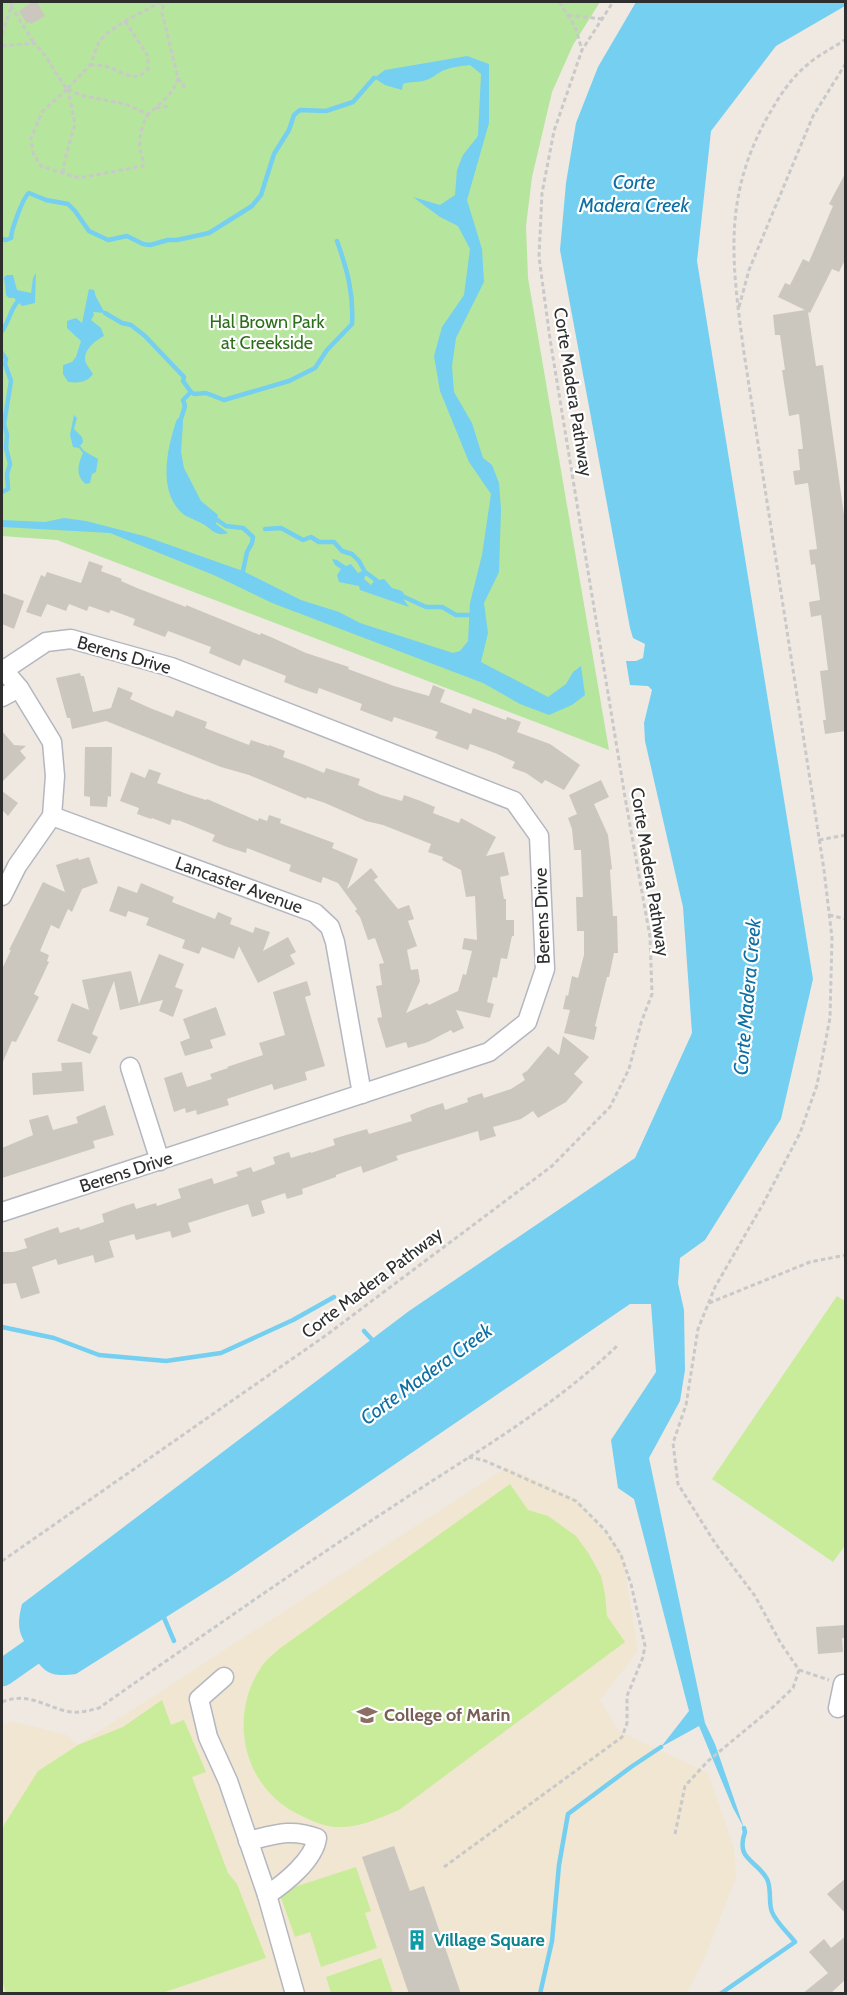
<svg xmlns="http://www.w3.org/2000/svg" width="847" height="1995" font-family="Cabin,sans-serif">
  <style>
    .education { fill: #f0e6d1 }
    .green { fill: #b6e59e }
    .pitch { fill: #c9ec9a }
    .water { fill: #75cff0 }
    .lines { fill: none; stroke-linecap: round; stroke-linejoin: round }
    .stream { stroke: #75cff0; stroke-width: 4.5 }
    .river { stroke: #75cff0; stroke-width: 27 }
    .building { fill: #cbc7bf }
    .minor-casing { stroke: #b4b7c1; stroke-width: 21 }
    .path { stroke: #c9c9c9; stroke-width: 3; stroke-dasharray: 4.5 3; stroke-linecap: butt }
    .minor { stroke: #fff; stroke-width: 18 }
    .labels { text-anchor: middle; stroke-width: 4.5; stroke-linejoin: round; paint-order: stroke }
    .park-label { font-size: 18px; fill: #2c6e1b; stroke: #fff }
    .street-label { font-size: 18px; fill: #2e2e2e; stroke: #fff }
    .education-label { font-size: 18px; font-weight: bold; fill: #785e54; stroke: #fff; text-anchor: start }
    .culture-label { font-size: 18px; font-weight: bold; fill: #0d838f; stroke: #fff; text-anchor: start }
    .water-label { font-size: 20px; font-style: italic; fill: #0d6fa3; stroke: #fff }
  </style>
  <rect width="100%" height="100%" fill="#efe9e1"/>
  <path class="education" d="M507,1467L577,1499L622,1553L638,1651L600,1700L619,1731L708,1773L734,1848L736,1877L705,1957L687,1993L2,1994V1724L15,1722L66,1735L78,1745Z"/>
  <path class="green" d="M2,2H600L573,45L552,92L532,177L526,226L528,278L609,750L57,540L2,536Z"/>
  <g class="pitch">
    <path d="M837,1296L846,1302V1544L833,1562L712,1479Z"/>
    <path d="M510,1484L528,1510L548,1516L576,1536L589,1554L601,1576L605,1594L607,1616L625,1642L399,1810C379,1818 359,1828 337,1827C325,1827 309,1820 298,1814C244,1788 228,1718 260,1669C264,1661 273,1655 279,1649Z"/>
    <path d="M162,1700L171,1725L184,1720L206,1772L192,1777L228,1873L237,1884L266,1958L162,1993H6L2,1980V1832L4,1825L38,1771L78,1745L123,1727Z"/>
    <path d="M356,1867L371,1911L365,1913L377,1948L321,1967L310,1932L295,1937L279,1892Z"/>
    <path d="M381,1958L393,1993H331L326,1977Z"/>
  </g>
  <g class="water">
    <path d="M636,2H845V6L776,46L711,131L697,261L813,979L781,1119L705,1240L680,1258L678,1283L684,1310L685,1370L680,1401L649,1458L705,1723L715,1744L744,1828L733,1808L699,1726L661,1747L689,1711L634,1499L618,1488L611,1440L656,1372L651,1304H630L228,1578L76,1674C51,1677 45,1674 32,1654C19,1634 16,1628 22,1604L409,1311L635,1158L692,1033L683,907L645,741L644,723L652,690L648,686L630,685L626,661H636L643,658L645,644L633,638L630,628L560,250L566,183L576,123L598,67Z"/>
    <path d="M467,56L489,64V123L467,200L482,249L484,282L456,338L452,366L454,392L472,423L483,458L492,465L499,483L501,509L499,572L484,603L488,633L481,662L548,697L566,684L573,672L581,666L585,695L572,705L549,715L520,704L483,683L272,603L216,576L110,533L2,527V520L45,522L64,518L86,521L144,536L243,571L301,600L339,612L360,623L453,653L460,651L468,641L470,603L482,555L491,494L469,462L440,391L434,356L442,327L464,295L470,249L458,226L440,217L413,197L440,205L455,195L457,170L463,155L478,136L481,74L470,65C460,66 452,67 442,71C436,74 433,78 426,80C418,83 411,81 403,84L402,90L385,85L374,78L385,70Z"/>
    <path d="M36,273L35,303L22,306L14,298H9L6,295L4,277L7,275H13L17,290L31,293L33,278Z"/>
    <path d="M89,289L94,290L96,297L105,313L93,312L94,315L91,320L101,328L104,336C94,341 80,353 87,365C89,368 91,371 93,374C86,383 79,383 68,382L63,374V365L72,362L76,357L81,341L67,328V321L76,318L82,323Z"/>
    <path d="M74,415L77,418L74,429L82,437L83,442L80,446L84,451L98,459L96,472L92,474L90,483L86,484C75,476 78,464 83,453L79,448L73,447L70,435Z"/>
    <path d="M181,417L183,423L181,452L184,468L201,501L218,515L216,524L228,533C216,537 213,530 203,524C198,521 192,519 186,516C156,495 167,448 177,419Z"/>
    <path d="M332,559L337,560L346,566L351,564L358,573L362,571L367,572L364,579L371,585L374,581L384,579L392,588L402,591L404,594V600L409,607L360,590L359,586L339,582L337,575L341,569L335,565Z"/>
  </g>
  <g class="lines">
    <g class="stream">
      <path d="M2,239L6,240L11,238C11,231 23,197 29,193L46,200L68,204L75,211L89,231L108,240L127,236L143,244L150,245L168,240H177L209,233L252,206L261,195L274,154L289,130L294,115L300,110L326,111L353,102L374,78"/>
      <path d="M105,313L122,323L131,325L145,336L184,377L183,381L191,392"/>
      <path d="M2,331C9,322 10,310 18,301"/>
      <path d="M2,353L6,359L5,364L11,381L4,424L7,435L6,448L10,464L7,474L8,489L2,492"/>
      <path d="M180,422L185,406L183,400L191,392L194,394L206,393L224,400L289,381L315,368L327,350L352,324C354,294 347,269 337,241"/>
      <path d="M213,517L226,526L243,528L253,537L252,543L247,552L243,571"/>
      <path d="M265,529L281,528L303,540L311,537L319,542H334L342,551L352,554L359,561L365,572L380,583"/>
      <path d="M400,595L426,607H442L456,615H469"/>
      <path d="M2,1327L54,1338L99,1355L166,1361L221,1353L293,1320L334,1297"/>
      <path d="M364,1331L375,1343"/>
      <path d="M162,1613L174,1641"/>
      <path d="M540,1994L552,1941L559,1865L568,1814L631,1767L661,1747"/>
      <path d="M720,1994L795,1942C788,1933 776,1922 772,1912C768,1902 772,1889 767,1879C757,1860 735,1860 745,1832L744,1828"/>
    </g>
    <path class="river" d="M2,1673L62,1631"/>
  </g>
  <g class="building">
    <path d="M32,2H37L45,16L31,24L29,22L27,24L19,11Z"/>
    <path d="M846,172V258L839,272L832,269L810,313L808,312L816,366L823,365L846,529V731L825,734L823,720H826L820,671L828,670L821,615L811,617L809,602L820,600L815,564L811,565L809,550L817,549L808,483L795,485L793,471L800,470L798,449H803L799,414L789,416L782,370H785L780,335H775L773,315L805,310L778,297L785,283L790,285L803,259L809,262L833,206L829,204Z"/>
    <path d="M89,561L103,566L101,571L122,579L121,581L137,588L186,607V605L260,635L261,633L273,638L306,653L349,667L348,669L394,686L429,696L433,685L445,690L440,702L471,714L473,708L506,720L507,717L521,722L517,732L550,744L580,765L564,790L545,780L542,784L526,773L512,768L515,762L495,753L470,744L468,750L435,738L438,732L394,717L392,722L373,715L360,710L362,704L319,688L317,694L302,689L284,682L286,676L243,659L240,666L209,653L211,647L168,631L165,637L133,625L135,619L111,610L109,613L89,606L87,611L69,604L66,611L47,604L41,617L26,612L41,575L45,577L47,572L81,583Z"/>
    <path d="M2,593L24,601L14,629L2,624Z"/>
    <path d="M80,673L81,676H84L93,712L111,708L118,687L133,693L130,699L150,708L173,717L176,710L207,722L205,728L249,745L251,740L269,746V745L285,751L283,757L305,765L324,773L326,768L360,779L358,785L381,795L402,801L404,795L418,800L435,807L433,813L459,823L461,818L496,837L486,856L504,852L509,875L500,877L504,899H506V920H514V936H512L507,959L501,958L497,978L493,977L487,1002L494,1004L490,1018L456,1010L464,1028L453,1033L451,1030L428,1042L408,1048L406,1042L386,1048L377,1018L382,1017L376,986L382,985L379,964L384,963L375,938L368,940L360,917L355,911L357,909L338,883L323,877L321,883L289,871L291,865L247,848L246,853L227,847L212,841L215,835L178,820V821L172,819L170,825L152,818L151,819L137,814L139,808L120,801L131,772L145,778L149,769L161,773L157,783L190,795L206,800L207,799L258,821L259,818L267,821L269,815L281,819L280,823L334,843L332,848L358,859L347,889L371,868L378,877L374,880L398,909L409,905L414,919L408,921L417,946L407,950L411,970L418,969L420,981L406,1013L427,1003L429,1005L458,991L463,974L466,975L472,951L462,949L464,938L477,940L475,896L466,897L461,870L442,860L443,857L428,852L431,844L383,825L366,821L325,803L307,797L306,799L249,775L221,767L106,721L72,729L70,718H67L56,678Z"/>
    <path d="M2,731L14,745L26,746L20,751L26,758L2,782Z"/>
    <path d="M85,747H112L111,797L108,796L107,807L90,806V797L84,796Z"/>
    <path d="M601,780L609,797L594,804L608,835L612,869L610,870L613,916H617L618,953H614L609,977H607L595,1026L597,1027L594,1040L564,1033L570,1010L563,1009L566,995L568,996L572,976L578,978L584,955V931H577L576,897H583L581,850H574L572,829L568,818L577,814L569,795Z"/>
    <path d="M2,791L18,803L8,816L2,810Z"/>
    <path d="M89,857L98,883L82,889L72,912L68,909L59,929L51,925L40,951L49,955L47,961L49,962L34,994L39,997L16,1042L12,1041L2,1064V969L11,950H9L43,882L65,892L56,865L78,858L79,860Z"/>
    <path d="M141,883L174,897L172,902L215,919L218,912L232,918L230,924L253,933L255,927L270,932L263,951L288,937L296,952L290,955L295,964L258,983L239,946L234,959L202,947L199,954L182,948L185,940L146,925L149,918L128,911L126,917L109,911L118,886L137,893Z"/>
    <path d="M159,954L184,964L175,987L183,990L173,1017L159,1011L163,1000L120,1010L114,981L92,1034L98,1037L90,1054L57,1041L72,1003L89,1010L82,980L131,971L139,1004Z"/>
    <path d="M307,981L311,995L305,997L325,1066L305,1072L307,1080L274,1090L272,1084L227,1099L229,1105L216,1109L197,1115L196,1110L186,1113L185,1108L174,1112L164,1078L182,1072L187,1087L212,1079L210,1074L228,1068L227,1067L263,1055L259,1043L285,1035L273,992Z"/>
    <path d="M216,1007L226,1035L210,1040L213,1048L185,1056L180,1042L190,1038L183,1019Z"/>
    <path d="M563,1036L589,1057L574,1074L583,1082L566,1102L538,1118L533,1111L521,1119L493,1127L496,1136L480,1141L478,1131L396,1156L398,1160L363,1173L361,1166L336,1175V1177L302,1189L303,1194L287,1199L285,1193L261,1201L265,1213L252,1217L248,1204L188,1223L191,1232L172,1238L170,1231L136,1240L134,1234L109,1241L114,1257L95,1263L93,1255L58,1265L56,1259L32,1267L40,1293L21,1299L16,1283L2,1284V1252H13L27,1248L24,1239L58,1227L60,1233L79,1227L80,1230L104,1222L102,1214L121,1207L134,1203L136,1209L156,1203L157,1206L181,1198L178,1189L212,1178L214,1184L238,1176L236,1172L251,1167L253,1172L275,1164L273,1157L289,1152L291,1158L311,1152V1153L335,1145L333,1139L346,1135L367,1129L369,1134L412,1121L410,1115L427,1108L443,1103L445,1110L468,1102L467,1098L482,1093L484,1098L511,1089L525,1080L522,1074L527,1071L548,1046L559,1055Z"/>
    <path d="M82,1062L84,1091L33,1095L32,1073L62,1071L61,1063Z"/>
    <path d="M105,1105L114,1135L93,1141L95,1148L2,1178V1148L33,1135L29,1120L48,1115L53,1130L78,1123L76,1117Z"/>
    <path d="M846,1625V1638H842L843,1652L818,1654L816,1627Z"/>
    <path d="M394,1846L410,1891L424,1886L461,1994H409L362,1857Z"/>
    <path d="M846,1878V1914L827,1894Z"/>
    <path d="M846,1936V1979L830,1994H802L828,1973L809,1952L824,1939L831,1948Z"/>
  </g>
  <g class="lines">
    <g class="minor-casing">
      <g id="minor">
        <path d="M2,668L19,688L52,742L55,776L52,816L17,866L2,896"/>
        <path d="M2,697L19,688"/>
        <path d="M52,816L315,913L330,927L335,942L362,1094"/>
        <path d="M130,1067L160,1161"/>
        <path d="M2,1212L489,1052L527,1022L545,969L539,836L514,801L171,667L71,639L46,642L4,670"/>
        <path d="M224,1677L199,1699L208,1737L228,1781L267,1895L295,1994"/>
        <path d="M838,1708L843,1684H846"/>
        <path d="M248,1841C274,1835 290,1828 317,1838C314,1860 285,1883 267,1895"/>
      </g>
    </g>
    <g class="path">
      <path d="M559,2L575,26L582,50"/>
      <path d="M11,6L34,43"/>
      <path d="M568,15L602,19"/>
      <path d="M2,34L9,14L12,2"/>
      <path d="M2,46L34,43C49,57 54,73 67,89L90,65L99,42L106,34L125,21L161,2"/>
      <path d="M90,65C94,65 100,65 104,66C121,70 134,85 148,69V56L125,21"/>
      <path d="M178,78L184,85L183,89"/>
      <path d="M67,89L42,112L31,138L33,153L41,166L75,177H84L143,166C144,159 140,154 140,147C139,136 143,122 148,114"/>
      <path d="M68,89L80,95L125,104L148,114C160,104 174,93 178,78L162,13L164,2"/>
      <path d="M156,108L170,106"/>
      <path d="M63,173L65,159L75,124L68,90"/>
      <path d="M739,307L749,270L813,116L846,63"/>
      <path d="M819,840L846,835"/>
      <path d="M829,915L846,919"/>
      <path d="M709,1303L810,1262L846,1255"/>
      <path d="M2,1561L325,1336L552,1166L610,1107L629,1069L641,1023L652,994L650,937L625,797L550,339L539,257L542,193L554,131L582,50L613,2"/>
      <path d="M799,1670L829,1680"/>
      <path d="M2,1702C27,1692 42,1705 66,1711C77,1714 88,1711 99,1708C196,1640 293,1572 392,1507C469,1456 552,1409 618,1345"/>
      <path d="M675,1834L685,1786L708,1761L772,1708L793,1688L799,1670L780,1642L755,1596L715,1543L678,1484L673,1443L686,1405L698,1329L715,1287L763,1204L800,1133L817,1085L830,1018L832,938L824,870L744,353C732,264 722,198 768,116C779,97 790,79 807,65C818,55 833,48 846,39"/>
      <path d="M444,1867L622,1737L627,1723V1696L643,1657L645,1646L631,1584L621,1555L605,1530L576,1501L483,1460L468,1457"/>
    </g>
    <use href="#minor" class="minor"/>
  </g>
  <defs>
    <g id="university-bare" transform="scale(1.62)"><path d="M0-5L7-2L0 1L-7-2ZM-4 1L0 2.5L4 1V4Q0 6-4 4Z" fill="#8d6e63" stroke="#fff" stroke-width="2.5" paint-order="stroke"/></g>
    <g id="building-bare" transform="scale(1.62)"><path d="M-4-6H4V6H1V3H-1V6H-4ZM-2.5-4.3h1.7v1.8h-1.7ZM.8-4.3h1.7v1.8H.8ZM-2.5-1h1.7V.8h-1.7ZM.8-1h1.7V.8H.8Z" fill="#0f9aa8" stroke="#fff" stroke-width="2.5" paint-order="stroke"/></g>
  </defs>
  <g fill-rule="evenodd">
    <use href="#university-bare" x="367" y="1715"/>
    <use href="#building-bare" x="417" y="1940"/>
  </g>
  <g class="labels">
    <g class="park-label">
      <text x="267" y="328">Hal Brown Park<tspan x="267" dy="21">at Creekside</tspan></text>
    </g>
    <g class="street-label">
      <text transform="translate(573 392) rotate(81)" y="6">Corte Madera Pathway</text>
      <text transform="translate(124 655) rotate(16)" y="6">Berens Drive</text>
      <text transform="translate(650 872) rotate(81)" y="6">Corte Madera Pathway</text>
      <text transform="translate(239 885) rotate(20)" y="6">Lancaster Avenue</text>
      <text transform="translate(542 916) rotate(-92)" y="6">Berens Drive</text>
      <text transform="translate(126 1172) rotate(-18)" y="6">Berens Drive</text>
      <text transform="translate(372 1283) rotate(-37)" y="6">Corte Madera Pathway</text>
    </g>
    <g class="education-label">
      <text x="384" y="1721">College of Marin</text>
    </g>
    <g class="culture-label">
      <text x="434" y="1946">Village Square</text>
    </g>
    <g class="water-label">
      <text x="634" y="189">Corte<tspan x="634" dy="23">Madera Creek</tspan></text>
      <text transform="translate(747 997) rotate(-85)" y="7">Corte Madera Creek</text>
      <text transform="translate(426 1374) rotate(-36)" y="7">Corte Madera Creek</text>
    </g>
  </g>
  <rect width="847" height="1995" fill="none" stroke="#2e2e2e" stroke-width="6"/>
</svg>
